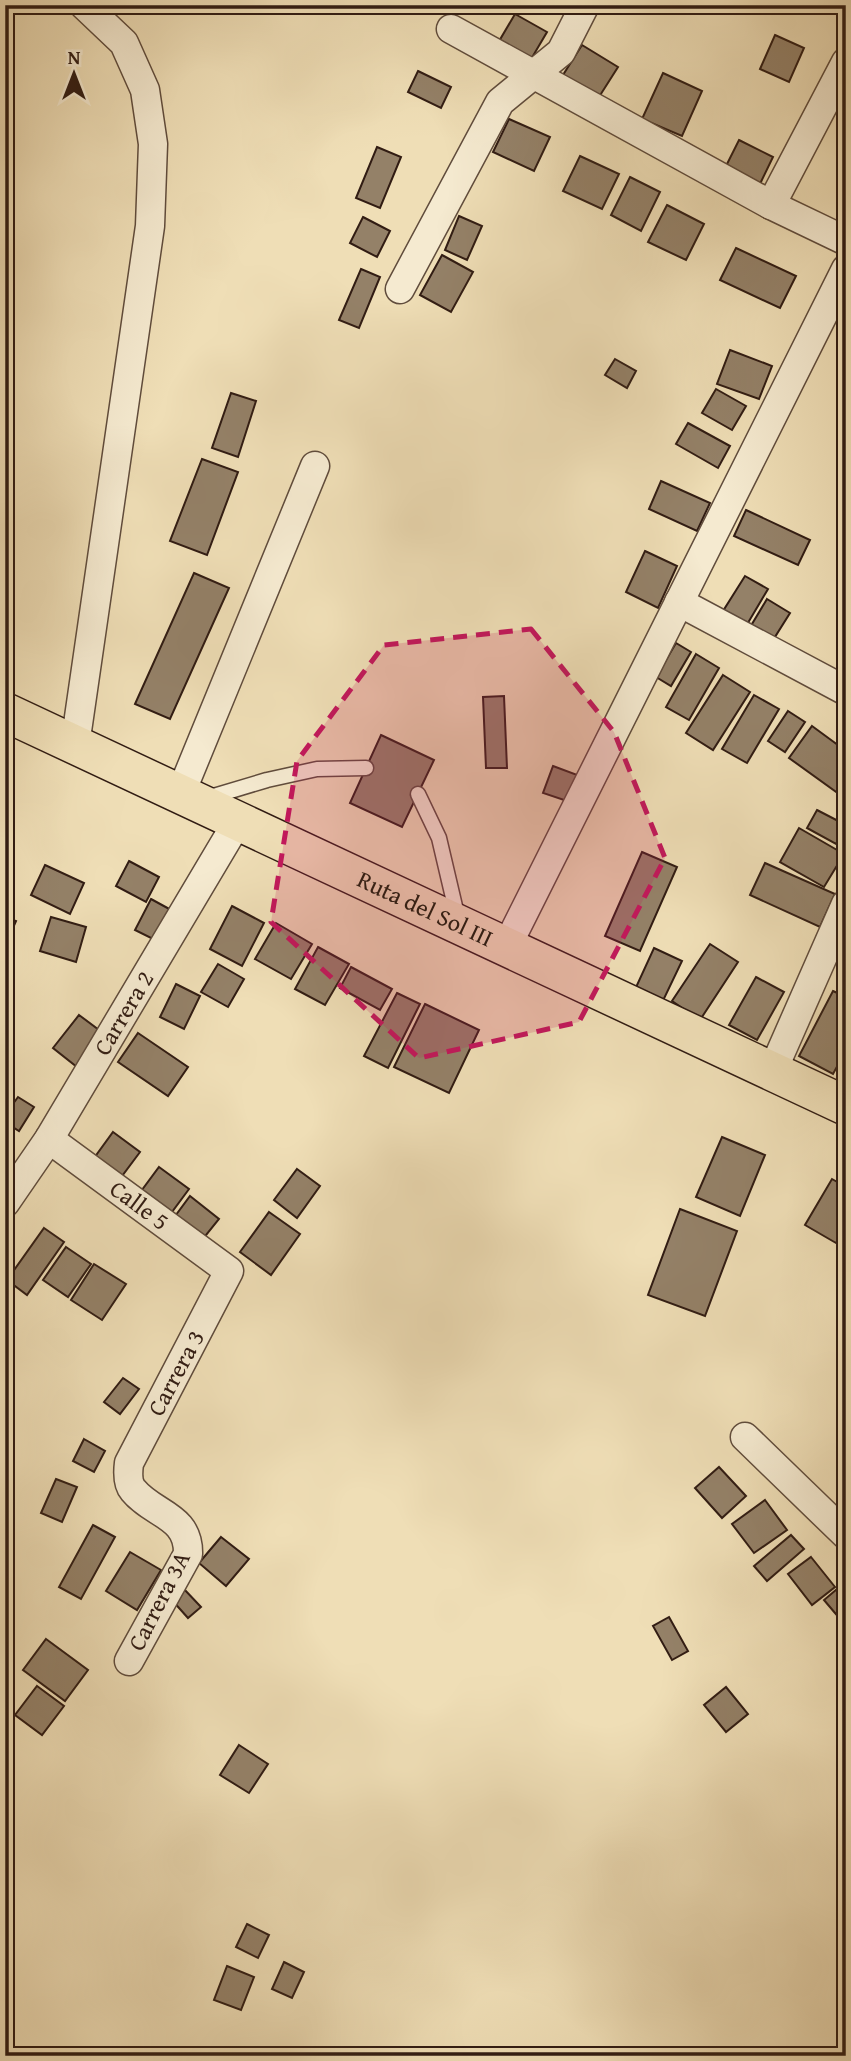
<svg xmlns="http://www.w3.org/2000/svg" width="851" height="2061" font-family="'Gentium Book Plus',serif">
  <style>
    .building { fill: #948168; stroke: #311c13; stroke-width: 2 }
    .lines { fill: none; stroke-linecap: round; stroke-linejoin: round }
    .service-casing { stroke: #604c3c; stroke-width: 17 }
    .minor-casing { stroke: #604c3c; stroke-width: 31 }
    .trunk-casing { stroke: #311c13; stroke-width: 41 }
    .service { stroke: #f5ead0; stroke-width: 14 }
    .minor { stroke: #f5ead0; stroke-width: 28 }
    .trunk { stroke: #efdeb6; stroke-width: 38 }
    .marked { fill: #c2185b; fill-opacity: 0.2; stroke: #c2185b; stroke-width: 5; stroke-dasharray: 14 9; stroke-linejoin: round }
    .labels { text-anchor: middle; stroke-width: 5; stroke-linejoin: round; paint-order: stroke }
    .street-label { font-size: 24px; fill: #311c13; stroke: #f5ead0 }
  </style>
  <rect width="100%" height="100%" fill="#efdeb6"/>
  <filter id="stains"><feTurbulence type="fractalNoise" baseFrequency=".00286" numOctaves="4"/><feColorMatrix values="0 0 0 0 .2 0 0 0 0 .09 0 0 0 0 .02 0 0 0 .5 -.17"/></filter>
  <radialGradient id="worn" r=".72"><stop offset=".6" stop-color="#630" stop-opacity="0"/><stop offset="1" stop-color="#630" stop-opacity=".3"/></radialGradient>
  <g class="building">
    <path d="M515,14L547,32L530,61L498,43Z"/>
    <path d="M775,35L804,48L789,82L760,69Z"/>
    <path d="M582,45L618,67L599,97L563,75Z"/>
    <path d="M418,71L451,87L441,108L408,92Z"/>
    <path d="M663,73L702,91L682,136L642,119Z"/>
    <path d="M509,119L550,137L534,171L493,152Z"/>
    <path d="M739,140L773,157L759,186L724,170Z"/>
    <path d="M377,147L401,157L380,208L356,198Z"/>
    <path d="M580,156L619,174L602,209L563,191Z"/>
    <path d="M630,177L660,192L641,231L611,215Z"/>
    <path d="M667,205L704,224L686,260L648,242Z"/>
    <path d="M459,216L482,226L467,260L445,250Z"/>
    <path d="M363,217L390,231L377,257L350,243Z"/>
    <path d="M736,248L796,276L780,308L720,280Z"/>
    <path d="M442,255L473,272L451,312L420,295Z"/>
    <path d="M361,269L380,277L359,328L339,320Z"/>
    <path d="M730,350L772,366L759,399L717,384Z"/>
    <path d="M615,359L636,371L627,388L605,375Z"/>
    <path d="M716,389L746,406L732,430L702,413Z"/>
    <path d="M231,393L256,401L238,457L212,448Z"/>
    <path d="M688,423L730,446L718,468L676,444Z"/>
    <path d="M202,459L238,472L207,555L170,541Z"/>
    <path d="M661,481L710,503L697,531L649,509Z"/>
    <path d="M746,510L810,540L798,565L734,536Z"/>
    <path d="M645,551L677,566L658,608L626,592Z"/>
    <path d="M194,573L229,588L170,719L135,704Z"/>
    <path d="M745,576L768,589L742,633L718,619Z"/>
    <path d="M767,599L790,613L768,648L746,634Z"/>
    <path d="M676,643L691,652L671,686L656,677Z"/>
    <path d="M696,654L719,668L689,720L666,707Z"/>
    <path d="M723,675L750,692L713,750L686,733Z"/>
    <path d="M754,695L779,709L747,763L722,749Z"/>
    <path d="M504,696L507,768H486L483,697Z"/>
    <path d="M788,711L805,722L785,752L768,741Z"/>
    <path d="M812,726L846,751V799L789,758Z"/>
    <path d="M381,735L434,760L402,827L350,803Z"/>
    <path d="M553,766L580,776L570,802L543,793Z"/>
    <path d="M817,810L846,825L836,844L807,828Z"/>
    <path d="M799,828L844,854L824,887L780,862Z"/>
    <path d="M642,852L677,867L640,951L605,936Z"/>
    <path d="M129,861L159,877L146,902L116,886Z"/>
    <path d="M765,863L835,894L820,927L750,895Z"/>
    <path d="M45,865L84,883L70,914L31,895Z"/>
    <path d="M151,899L173,911L157,941L135,930Z"/>
    <path d="M232,906L264,923L242,966L210,949Z"/>
    <path d="M5,917L16,921L5,946Z"/>
    <path d="M51,917L86,927L76,962L40,951Z"/>
    <path d="M276,923L312,944L291,979L255,959Z"/>
    <path d="M710,944L738,962L700,1020L672,1001Z"/>
    <path d="M318,947L349,964L325,1005L295,989Z"/>
    <path d="M654,948L682,961L659,1009L632,996Z"/>
    <path d="M218,964L244,979L228,1007L201,992Z"/>
    <path d="M351,967L392,989L380,1010L340,988Z"/>
    <path d="M756,977L784,992L757,1040L729,1025Z"/>
    <path d="M176,984L200,996L184,1029L160,1017Z"/>
    <path d="M833,991L846,997V1050L833,1074L799,1056Z"/>
    <path d="M397,993L420,1004L388,1068L364,1056Z"/>
    <path d="M425,1004L479,1030L449,1093L394,1067Z"/>
    <path d="M79,1015L103,1033L77,1067L53,1048Z"/>
    <path d="M138,1033L188,1067L168,1096L118,1062Z"/>
    <path d="M18,1097L34,1107L19,1131L5,1122V1115Z"/>
    <path d="M113,1132L140,1152L116,1184L89,1165Z"/>
    <path d="M722,1137L765,1155L740,1216L696,1197Z"/>
    <path d="M159,1167L189,1189L166,1220L136,1198Z"/>
    <path d="M297,1169L320,1186L297,1218L274,1200Z"/>
    <path d="M832,1179L846,1187V1226L836,1243L805,1225Z"/>
    <path d="M190,1196L219,1219L198,1245L170,1223Z"/>
    <path d="M680,1209L737,1231L705,1316L648,1295Z"/>
    <path d="M269,1212L300,1234L271,1275L240,1252Z"/>
    <path d="M44,1228L64,1242L27,1295L7,1280Z"/>
    <path d="M66,1247L91,1264L68,1297L43,1280Z"/>
    <path d="M94,1264L126,1284L102,1320L71,1300Z"/>
    <path d="M123,1378L139,1389L120,1414L104,1402Z"/>
    <path d="M84,1439L105,1451L94,1472L73,1461Z"/>
    <path d="M719,1467L746,1496L722,1518L695,1488Z"/>
    <path d="M56,1479L77,1487L62,1522L41,1513Z"/>
    <path d="M765,1500L787,1530L754,1553L732,1524Z"/>
    <path d="M93,1525L115,1537L81,1599L59,1587Z"/>
    <path d="M791,1535L804,1549L767,1581L754,1566Z"/>
    <path d="M221,1537L249,1559L226,1586L199,1563Z"/>
    <path d="M130,1552L161,1570L137,1610L106,1591Z"/>
    <path d="M811,1557L835,1587L812,1605L788,1574Z"/>
    <path d="M843,1584L846,1588V1626L824,1600Z"/>
    <path d="M183,1588L201,1607L188,1618L171,1599Z"/>
    <path d="M669,1617L688,1651L672,1660L653,1626Z"/>
    <path d="M46,1639L88,1670L65,1701L23,1670Z"/>
    <path d="M37,1686L64,1706L42,1735L15,1715Z"/>
    <path d="M726,1687L748,1714L726,1732L704,1705Z"/>
    <path d="M239,1745L268,1764L249,1793L220,1775Z"/>
    <path d="M247,1924L269,1935L258,1958L236,1947Z"/>
    <path d="M284,1962L304,1972L292,1998L272,1989Z"/>
    <path d="M227,1966L254,1977L241,2010L214,2000Z"/>
  </g>
  <g class="lines">
    <g class="service-casing">
      <g id="service">
        <path d="M418,794L439,838L458,919"/>
        <path d="M207,798L267,780L317,769L366,768"/>
      </g>
    </g>
    <g class="minor-casing">
      <g id="minor">
        <path d="M451,29L771,205L846,241"/>
        <path d="M771,205L846,62"/>
        <path d="M400,289L500,102L561,52L585,5"/>
        <path d="M679,602L846,691"/>
        <path d="M75,745L150,226L153,144L145,90L124,43L84,5"/>
        <path d="M180,795L315,466"/>
        <path d="M507,946L846,269"/>
        <path d="M772,1072L846,904"/>
        <path id="s1" d="M49,1139L229,1271L129,1463C128,1471 127,1483 133,1490C153,1515 189,1515 188,1554L129,1661"/>
        <path id="s2" d="M5,1203L49,1139L238,821"/>
        <path d="M745,1437L846,1535"/>
      </g>
    </g>
    <g class="trunk-casing">
      <g id="trunk">
        <path id="s3" d="M5,712L846,1106"/>
      </g>
    </g>
    <use href="#service" class="service"/>
    <use href="#minor" class="minor"/>
    <use href="#trunk" class="trunk"/>
  </g>
  <path class="marked" d="M531,629L614,732L665,858L579,1022L419,1058L271,922L297,761L384,645Z"/>
  <g class="labels">
    <g class="street-label">
      <text dy="8" stroke="none"><textPath href="#s3" startOffset="464">Ruta del Sol III</textPath></text>
      <text dy="8" stroke="none"><textPath href="#s2" startOffset="224">Carrera 2</textPath></text>
      <text dy="8" stroke="none"><textPath href="#s1" startOffset="112">Calle 5</textPath></text>
      <text transform="translate(176 1373) rotate(-62)" y="8">Carrera 3</text>
      <text transform="translate(159 1601) rotate(-63)" y="8">Carrera 3A</text>
    </g>
  </g>
  <rect width="851" height="2061" fill="none" stroke="#efdeb6" stroke-width="28"/>
  <rect x="7" y="7" width="837" height="2047" fill="none" stroke="#311c13" stroke-width="3.5"/>
  <rect x="14" y="14" width="823" height="2033" fill="none" stroke="#311c13" stroke-width="2"/>
  <g transform="translate(74 74)" stroke="#f5ead0" stroke-width="5" paint-order="stroke">
  <path d="M0-5L12 26L0 18L-12 26Z" fill="#311c13"/>
  <text y="-10" font-size="19" font-weight="bold" text-anchor="middle" fill="#311c13">N</text>
  </g>
  <rect width="100%" height="100%" filter="url(#stains)"/>
  <rect width="100%" height="100%" fill="url(#worn)"/>
</svg>
